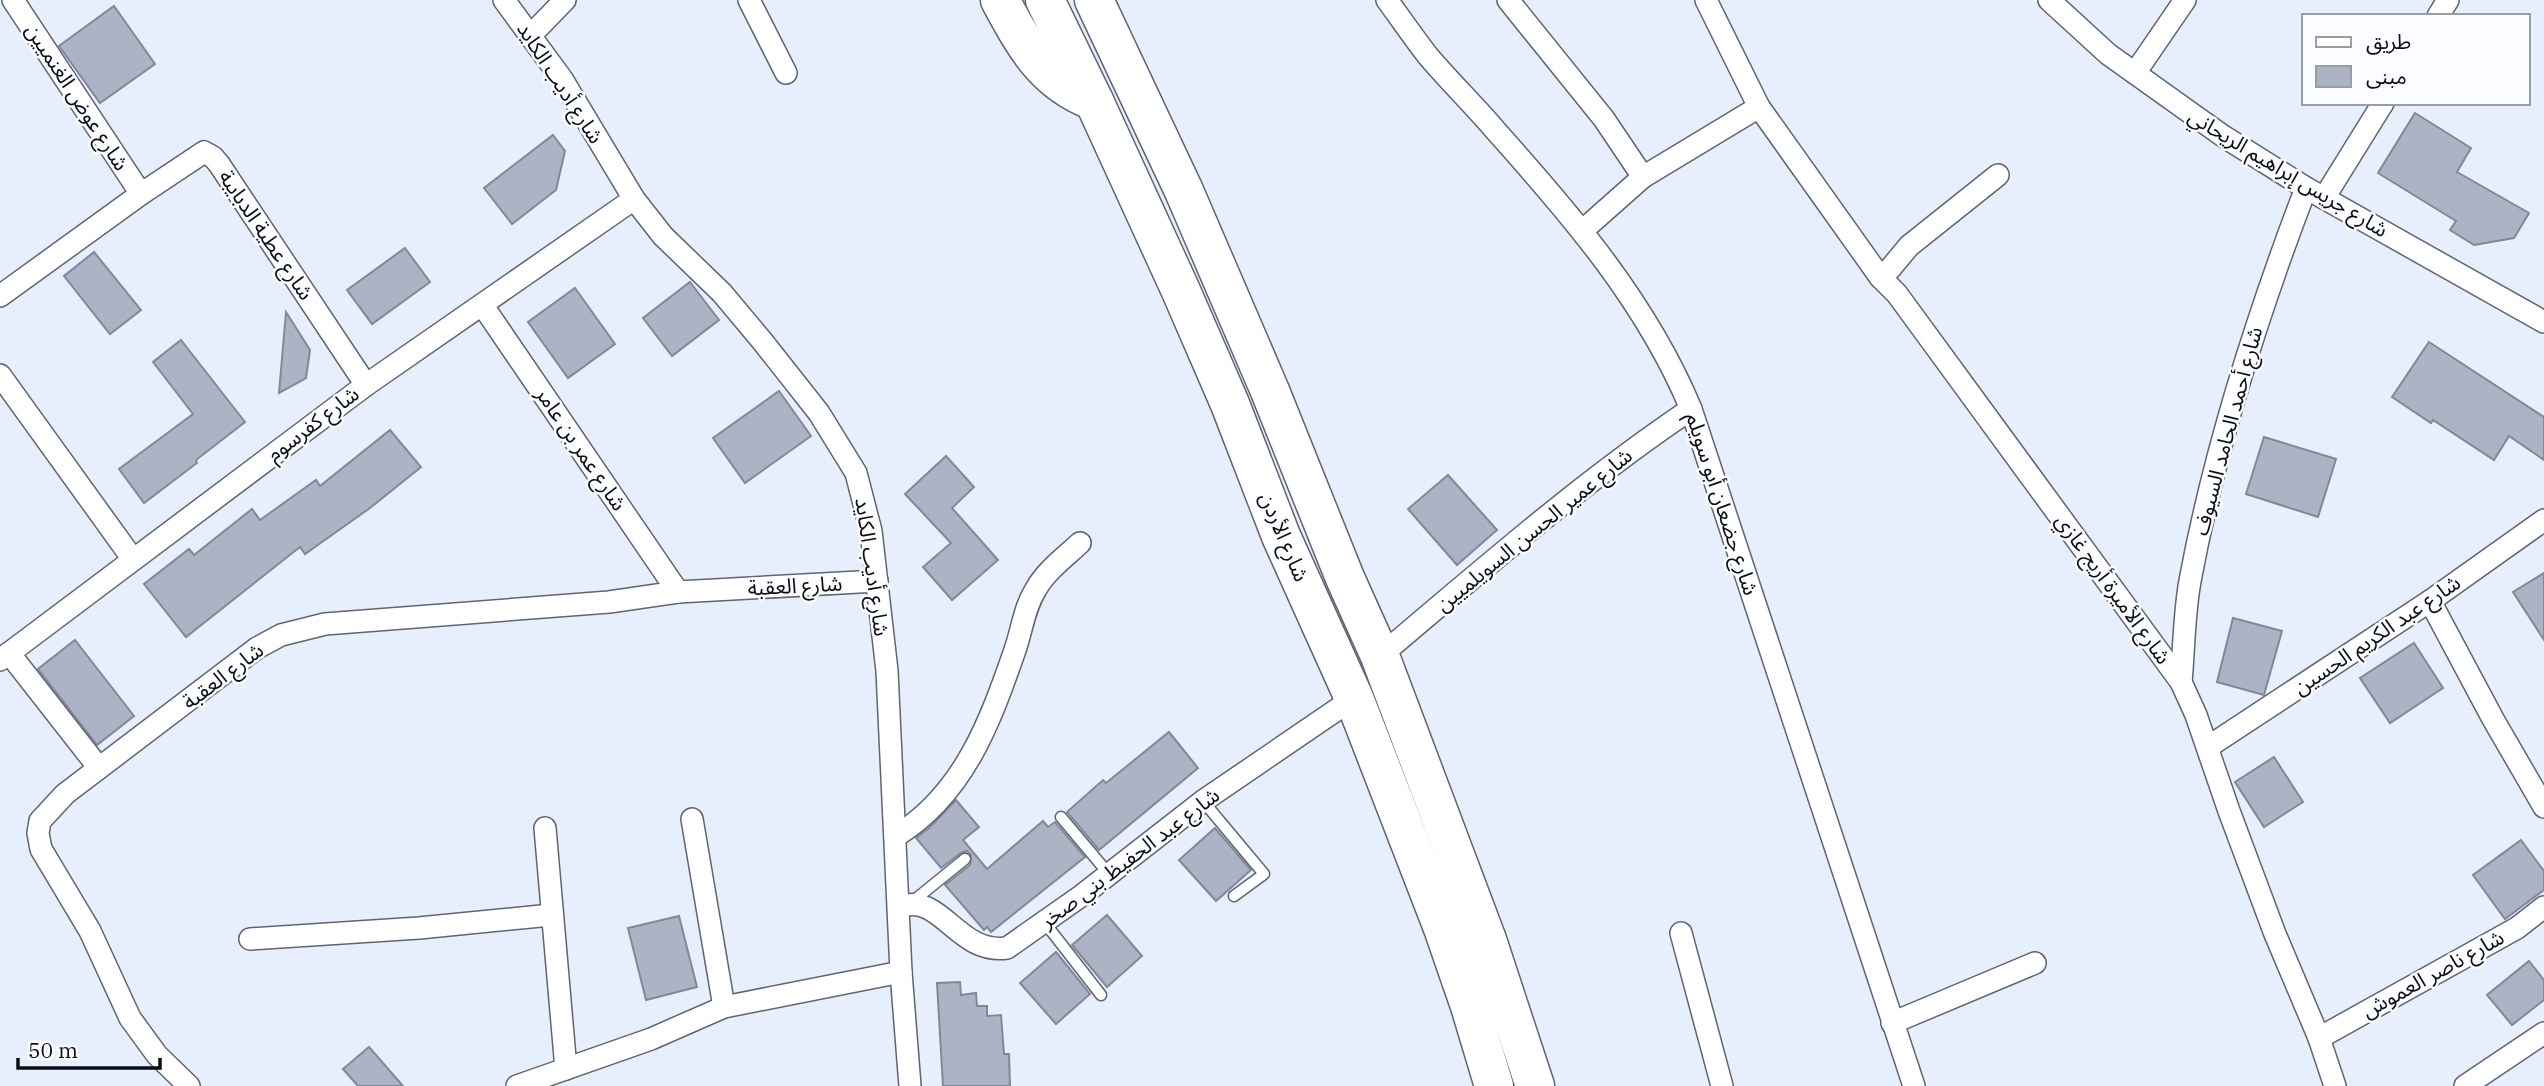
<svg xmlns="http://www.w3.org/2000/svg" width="2544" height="1086" font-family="'IBM Plex Serif','Noto Sans Arabic',serif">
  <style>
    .building { fill: #abb3c4; stroke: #818998; stroke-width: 2 }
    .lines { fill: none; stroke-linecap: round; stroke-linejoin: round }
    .lane-casing { stroke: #5d6574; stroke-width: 13 }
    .street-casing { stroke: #5d6574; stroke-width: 24 }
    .highway-casing { stroke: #5d6574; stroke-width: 41 }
    .lane { stroke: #fff; stroke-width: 10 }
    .street { stroke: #fff; stroke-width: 21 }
    .highway { stroke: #fff; stroke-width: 38 }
    .labels { text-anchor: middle; stroke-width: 5; stroke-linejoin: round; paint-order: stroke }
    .street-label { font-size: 21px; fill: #0b0e13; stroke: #fafcff }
  </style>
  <rect width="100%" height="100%" fill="#e7effc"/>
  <g class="building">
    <path d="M114,6L155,64L100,103L59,46Z"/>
    <path d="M2415,113L2471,148L2457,172L2529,213L2514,238L2474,245L2450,230L2456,221L2378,173Z"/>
    <path d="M553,135L565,151L556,190L512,224L484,188Z"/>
    <path d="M405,248L430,282L372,324L347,290Z"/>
    <path d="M94,252L141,310L110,334L64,276Z"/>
    <path d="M690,282L719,320L672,356L643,318Z"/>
    <path d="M575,288L615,344L568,378L528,322Z"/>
    <path d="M286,312L310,350L306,378L279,393Z"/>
    <path d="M181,340L245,422L196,460L197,463L144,503L119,469L193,414L153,362Z"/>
    <path d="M2429,342L2544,417V460L2509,436L2494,460L2433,420L2431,423L2392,397Z"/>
    <path d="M779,391L811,436L745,483L713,438Z"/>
    <path d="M390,430L421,467L370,508L305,554L300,547L186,637L144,584L189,549L194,555L252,509L260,520L316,480L320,486Z"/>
    <path d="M2264,437L2336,459L2318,517L2246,494Z"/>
    <path d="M946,456L974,487L952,508L998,560L952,600L923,567L951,543L905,494Z"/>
    <path d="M1448,475L1497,530L1457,565L1408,509Z"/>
    <path d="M2544,573V640L2513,592Z"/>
    <path d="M2233,618L2282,631L2264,695L2217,682Z"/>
    <path d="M75,640L134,716L97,745L38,669Z"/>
    <path d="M2414,643L2443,688L2390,723L2360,678Z"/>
    <path d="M1169,732L1198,768L1099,850L1067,812L1103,780L1106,783Z"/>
    <path d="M2274,757L2303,802L2264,827L2235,782Z"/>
    <path d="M956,800L979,827L963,840L987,869L1043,821L1048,827L1055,822L1085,857L991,932L987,927L984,930L945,885L970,865L971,855L967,851L961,853L941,868L916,838L929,828Z"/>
    <path d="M1215,828L1251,870L1216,901L1179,860Z"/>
    <path d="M2521,840L2544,871V890L2505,919L2473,875Z"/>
    <path d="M1107,915L1142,956L1107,987L1072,945Z"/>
    <path d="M679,916L697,987L646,1000L628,928Z"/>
    <path d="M1056,952L1090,994L1056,1024L1020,983Z"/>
    <path d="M2529,961L2544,980V1000L2512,1025L2487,995Z"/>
    <path d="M960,982L961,995L976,993L977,1006H987V1016L1001,1015L1004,1054H1009L1010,1086H943L937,983Z"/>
    <path d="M369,1047L403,1086H358L343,1069Z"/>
  </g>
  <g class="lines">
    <g class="lane-casing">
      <g id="lane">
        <path d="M1203,801L1264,874L1234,896"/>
        <path d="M1061,817L1108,873"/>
        <path d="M912,902L965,859"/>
        <path d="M1045,923L1101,995"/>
      </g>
    </g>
    <g class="street-casing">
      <g id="street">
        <path d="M13,0L141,194"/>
        <path d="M504,0L562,79L634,199L663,236L722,293L763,342L819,413L856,473L871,531L887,671L901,972L910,1086"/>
        <path d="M749,0L786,73"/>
        <path d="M1387,0C1401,19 1414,38 1428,56C1450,82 1474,105 1496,131C1572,216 1647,303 1691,409L1914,1086"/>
        <path d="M1508,0L1604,119L1643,177L1582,231"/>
        <path d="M1706,0L1759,107L1880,277"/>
        <path d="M2049,0L2108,54L2223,136L2306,188L2544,322"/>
        <path d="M2438,16L2448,0"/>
        <path d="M531,35L565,0"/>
        <path d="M2135,73L2185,0"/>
        <path d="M1998,175L1909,246L1889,270L1880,277L1897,294L2181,682L2196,715L2229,811L2275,934L2319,1038L2335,1086"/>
        <path d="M1643,177L1759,107"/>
        <path d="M2324,198L2383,103"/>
        <path d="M0,296L141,194L204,152L213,157L219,164L366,385"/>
        <path d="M483,306L678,592"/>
        <path d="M0,375L132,558"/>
        <path d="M2430,601L2493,719L2544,807"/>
        <path d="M9,653L99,768"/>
        <path d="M1380,656C1481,571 1581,483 1691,409"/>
        <path d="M0,660L366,385L634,199"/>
        <path d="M2181,682C2184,649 2184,614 2190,581C2215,446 2257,316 2306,188"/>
        <path d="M2208,747L2430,601L2544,520"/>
        <path d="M692,819L724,1007"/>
        <path d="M545,828L566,1069"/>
        <path d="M896,836C964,794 990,722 1015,650C1022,630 1024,608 1036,589C1046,571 1065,557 1080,543"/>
        <path d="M899,907C941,891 957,955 1007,948L1081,896L1203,801L1354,698"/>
        <path d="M1681,933L1722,1086"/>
        <path d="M250,939L419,928L551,915"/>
        <path d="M1892,1023L2035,963"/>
        <path d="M2319,1038L2517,928L2544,907"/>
        <path d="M189,1086L157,1055L130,1018L90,931L41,849L38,833L40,821L65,794L257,648L281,635L325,624L609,602L678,592L877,581"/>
        <path d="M517,1086L651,1039L724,1007L901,972"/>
        <path d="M2465,1086L2544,1033"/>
      </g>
    </g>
    <g class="highway-casing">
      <g id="highway">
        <path d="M1000,0C1025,46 1044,82 1094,101"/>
        <path d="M1045,0L1094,101L1181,291L1230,404L1281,536L1354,698L1443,928L1470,1006L1494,1086"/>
        <path d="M1094,0L1184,191L1270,391L1345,578L1380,656L1487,940L1535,1086"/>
      </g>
    </g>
    <use href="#lane" class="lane"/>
    <use href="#street" class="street"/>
    <use href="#highway" class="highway"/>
  </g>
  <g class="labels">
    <g class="street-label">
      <text transform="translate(560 83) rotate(57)" y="7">شارع أديب الكايد</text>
      <text transform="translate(77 97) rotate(57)" y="7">شارع عوض الغنميين</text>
      <text transform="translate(2288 173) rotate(31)" y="7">شارع جريس إبراهيم الريحاني</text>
      <text transform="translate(266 235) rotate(56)" y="7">شارع عطية الدبايبة</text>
      <text transform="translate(313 424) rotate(-37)" y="7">شارع كفرسوم</text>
      <text transform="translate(2228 431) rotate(-75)" y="7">شارع أحمد الحامد السيوف</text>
      <text transform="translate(581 449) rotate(56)" y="7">شارع عمر بن عامر</text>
      <text transform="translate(1722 504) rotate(72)" y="7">شارع جضعان أبو سويلم</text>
      <text transform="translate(1534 530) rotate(-39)" y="7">شارع عمير الحسن السويلميين</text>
      <text transform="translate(1284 537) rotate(67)" y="7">شارع الأردن</text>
      <text transform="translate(872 567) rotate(82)" y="7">شارع أديب الكايد</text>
      <text transform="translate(795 586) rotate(-3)" y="7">شارع العقبة</text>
      <text transform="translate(2113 589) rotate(54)" y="7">شارع الأميرة أريج غازي</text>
      <text transform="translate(2377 635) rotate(-34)" y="7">شارع عبد الكريم الحسين</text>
      <text transform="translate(223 676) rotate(-37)" y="7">شارع العقبة</text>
      <text transform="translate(1130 858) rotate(-37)" y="7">شارع عبد الحفيظ بني صخر</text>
      <text transform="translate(2433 974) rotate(-29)" y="7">شارع ناصر العموش</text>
    </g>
  </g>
  <rect x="2302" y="14" width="228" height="91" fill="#fafcff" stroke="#9a9da1" stroke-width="2"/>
  <rect x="2316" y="37" width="35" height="10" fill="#ffffff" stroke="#9a9da1" stroke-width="2"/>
  <text x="2366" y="49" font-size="21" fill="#0b0e13">طريق</text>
  <rect x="2316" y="66" width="35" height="21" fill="#abb3c4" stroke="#9a9da1" stroke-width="2"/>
  <text x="2366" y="84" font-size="21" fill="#0b0e13">مبنى</text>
  <path d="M18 1058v10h142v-10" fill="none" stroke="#0b0e13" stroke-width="3.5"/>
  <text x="28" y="1058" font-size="21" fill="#0b0e13" stroke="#fafcff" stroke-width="5" paint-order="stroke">50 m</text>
</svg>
